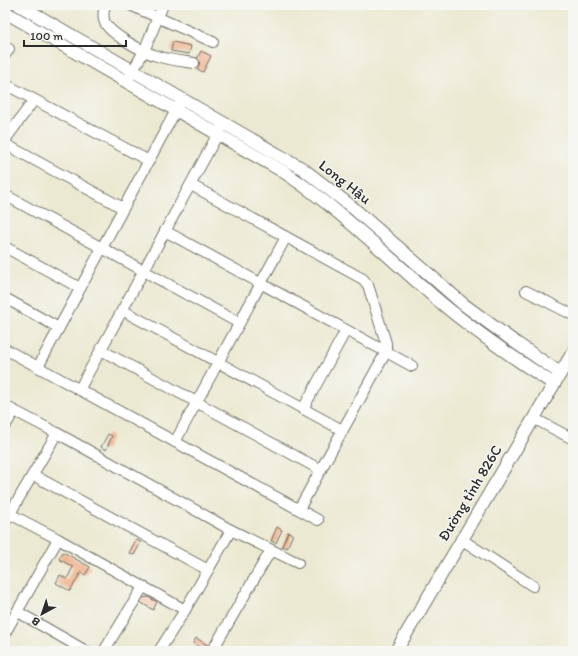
<svg xmlns="http://www.w3.org/2000/svg" width="578" height="656" font-family="Itim,sans-serif">
  <style>
    .building { fill: #f0b592 }
    .lines { fill: none; stroke-linecap: round; stroke-linejoin: round }
    .minor-casing { stroke: #6f6e65; stroke-width: 12 }
    .major-casing { stroke: #6f6e65; stroke-width: 14 }
    .minor { stroke: #fff; stroke-width: 10 }
    .major { stroke: #fff; stroke-width: 12 }
    .labels { text-anchor: middle; stroke-width: 3; stroke-linejoin: round; paint-order: stroke }
    .street-label { font-size: 15px; fill: #2b2b2b; stroke: #f6f6f2 }
  </style>
  <rect width="100%" height="100%" fill="#f6f6f2"/>
  <filter id="ink" filterUnits="userSpaceOnUse"><feTurbulence type="fractalNoise" baseFrequency=".025" numOctaves="2"/><feDisplacementMap in="SourceGraphic" scale="8" xChannelSelector="R" yChannelSelector="G"/><feConvolveMatrix kernelMatrix="1 2 1 2 8 2 1 2 1" color-interpolation-filters="sRGB"/></filter>
  <filter id="wash" filterUnits="userSpaceOnUse"><feTurbulence type="fractalNoise" baseFrequency=".012" numOctaves="4" result="noise"/><feDisplacementMap in="SourceGraphic" scale="16" xChannelSelector="R" yChannelSelector="G"/><feGaussianBlur stdDeviation="0.9" result="paint"/><feColorMatrix in="noise" values="0 0 0 0 0 0 0 0 0 0 0 0 0 0 0 0 0 1.4 0 .05"/><feComposite in="paint" operator="in"/></filter>
  <g filter="url(#wash)">
    <rect width="100%" height="100%" fill="#ece9d2"/>
    <g id="blocks">
      <g class="building">
        <path d="M173,42L191,46L189,54L171,51Z"/>
        <path d="M201,51L211,56L203,72L193,67Z"/>
        <path d="M108,434L112,436L106,450L101,447Z"/>
        <path d="M277,527L282,530L276,543L271,541Z"/>
        <path d="M288,532L293,534L287,548L282,546Z"/>
        <path d="M136,540L141,542L134,555L129,553Z"/>
        <path d="M63,552L90,567L85,575L81,572L70,591L56,583L60,575L67,579L73,567L59,559Z"/>
        <path d="M148,597L157,602L153,610L140,602L142,598Z"/>
        <path d="M196,638L209,646L206,650L193,643Z"/>
      </g>
    </g>
  </g>
  <g filter="url(#ink)">
    <use href="#blocks" fill-opacity="0" stroke="#6f6e65" stroke-width="1"/>
    <g class="lines">
      <g class="minor-casing">
        <g id="minor">
          <path d="M105,5C104,9 103,16 104,20C107,33 142,51 154,55C167,60 180,61 194,63"/>
          <path d="M130,5L213,42"/>
          <path d="M5,47L9,49L5,55"/>
          <path d="M127,81L144,51L163,5"/>
          <path d="M5,84L149,161"/>
          <path d="M5,140L34,100"/>
          <path d="M5,144L123,208"/>
          <path d="M191,185L363,279L368,285L386,343V352L299,509"/>
          <path d="M5,195L239,323"/>
          <path d="M165,231L412,366"/>
          <path d="M5,247L80,288"/>
          <path d="M526,291L573,315"/>
          <path d="M5,298L59,328"/>
          <path d="M122,310L342,430"/>
          <path d="M5,349L318,520"/>
          <path d="M101,350L321,470"/>
          <path d="M38,367L182,99"/>
          <path d="M79,390L221,128"/>
          <path d="M5,406L57,433L231,530"/>
          <path d="M303,409L346,330"/>
          <path d="M533,418L573,439"/>
          <path d="M5,426L14,411"/>
          <path d="M175,442L286,237"/>
          <path d="M33,475L208,570"/>
          <path d="M10,514L58,539"/>
          <path d="M5,522L57,433"/>
          <path d="M461,539L533,586"/>
          <path d="M18,612L86,651"/>
          <path d="M5,633L58,539L185,610"/>
          <path d="M104,651L143,587"/>
          <path d="M159,651L185,610L231,530L298,563"/>
          <path d="M212,651L271,550"/>
        </g>
      </g>
      <g class="major-casing">
        <g id="major">
          <path d="M19,5L303,169L352,207L463,304L512,340L560,373"/>
          <path d="M5,12L284,172C338,208 384,253 433,296C471,329 512,357 554,384"/>
          <path d="M396,651L573,352"/>
        </g>
      </g>
      <use href="#minor" class="minor"/>
      <use href="#major" class="major"/>
    </g>
  </g>
  <g class="labels">
    <g class="street-label">
      <text transform="translate(345 182) rotate(38)" y="5">Long Hậu</text>
      <text transform="translate(470 493) rotate(-59)" y="5">Đường tỉnh 826C</text>
    </g>
  </g>
  <rect width="578" height="656" fill="none" stroke="#f6f6f2" stroke-width="20"/>
  <g transform="translate(42 614) rotate(220)" stroke="#f6f6f2" stroke-width="3" paint-order="stroke">
  <path d="M0-3L7 15L0 10L-7 15Z" fill="#2b2b2b"/>
  <text y="-6" font-size="11" font-weight="bold" text-anchor="middle" fill="#2b2b2b">B</text>
  </g>
  <path d="M24 40v6h102v-6" fill="none" stroke="#2b2b2b" stroke-width="2"/>
  <text x="30" y="40" font-size="12" fill="#2b2b2b" stroke="#f6f6f2" stroke-width="3" paint-order="stroke">100 m</text>
</svg>
